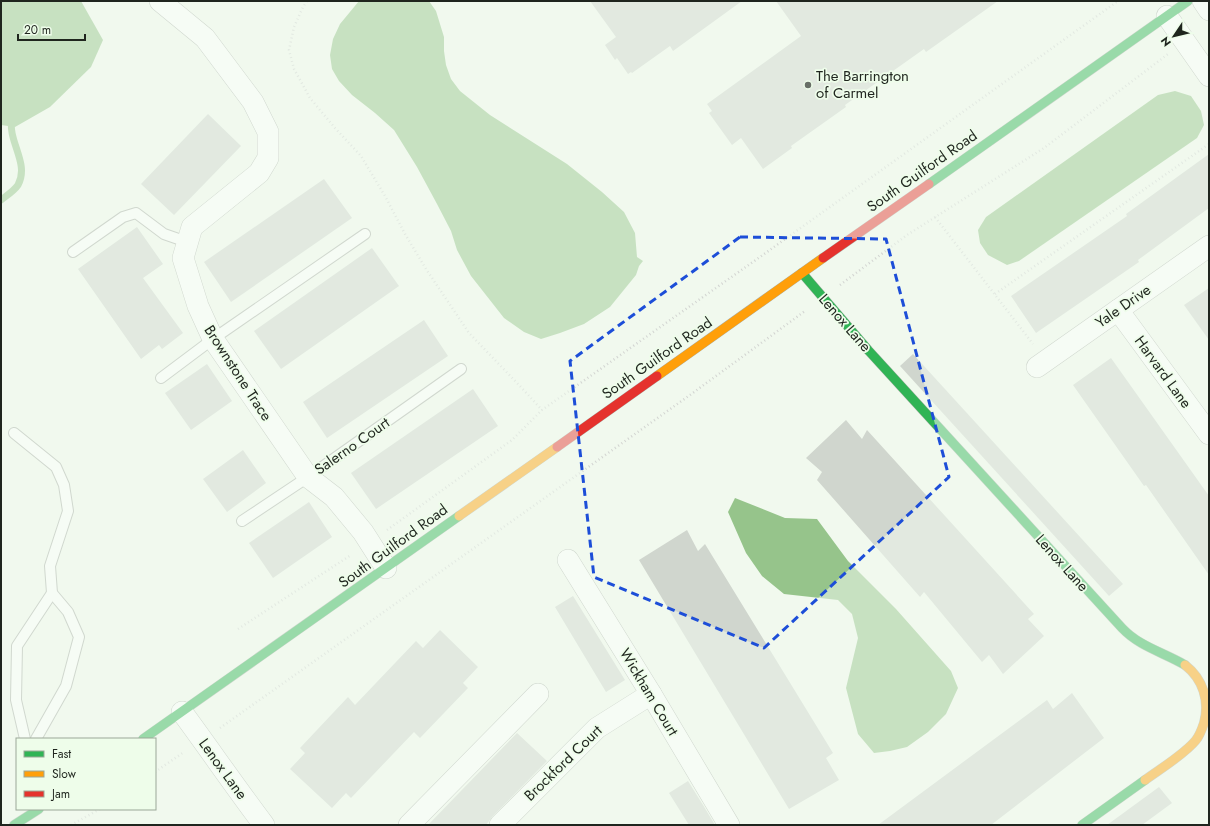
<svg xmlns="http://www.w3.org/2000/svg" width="1210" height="826" font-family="Jost,sans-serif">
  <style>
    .water { fill: #96c48b }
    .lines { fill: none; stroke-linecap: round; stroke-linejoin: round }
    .stream { stroke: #96c48b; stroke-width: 7 }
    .building { fill: #d0d6ce }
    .lane-casing { stroke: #aaafa8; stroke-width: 12 }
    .street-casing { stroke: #aaafa8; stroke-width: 22 }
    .fast-casing { stroke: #aaafa8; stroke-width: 10 }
    .slow-casing { stroke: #aaafa8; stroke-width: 10 }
    .jam-casing { stroke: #aaafa8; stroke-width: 10 }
    .path { stroke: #d2d4d1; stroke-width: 2.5; stroke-dasharray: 1 3; stroke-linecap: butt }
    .lane { stroke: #fdfefc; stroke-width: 10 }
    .street { stroke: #fdfefc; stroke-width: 21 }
    .fast { stroke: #30b455; stroke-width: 9 }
    .slow { stroke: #ff9f0a; stroke-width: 9 }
    .jam { stroke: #e5322d; stroke-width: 9 }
    .marked { fill: none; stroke: #1d4ed8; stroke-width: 3; stroke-dasharray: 8 5; stroke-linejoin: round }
    .poi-dot { fill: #686f67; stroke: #eefdea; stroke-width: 1.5 }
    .labels { text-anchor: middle; stroke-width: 3.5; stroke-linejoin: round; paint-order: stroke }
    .poi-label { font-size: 15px; fill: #1f251e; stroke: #eefdea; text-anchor: start }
    .street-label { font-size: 15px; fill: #1f251e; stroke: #eefdea }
  </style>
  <rect width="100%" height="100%" fill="#f1f9ee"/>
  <g class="water">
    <path d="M1,1H81L103,40L91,67L50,107L15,127L1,125Z"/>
    <path d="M359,1H429L436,11L444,37V51L446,65L451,79L460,91L490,115L567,164L602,192L624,212L635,233L637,257L643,261L639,266L636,275L610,307L584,324L560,333L541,339L524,332L504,318L471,276L457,250L451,231L437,204L417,167L394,130L375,113L352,95L339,81L332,69L330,55L333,39L340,24Z"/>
    <path d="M1175,91L1191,96L1201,111L1204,125L1197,138L1019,261L1007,265L988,255L980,243L978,230L986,217L1158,95Z"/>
    <path d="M735,498L785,518L817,519L848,561L896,609L951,671L958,688L946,714L928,732L907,747L890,751L874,753L858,734L846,688L858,638L852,614L838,600L784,594L762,576L746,553L728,512Z"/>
  </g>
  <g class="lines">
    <path class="stream" d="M1,200C6,196 14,191 18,185C30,163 7,141 12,118"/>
  </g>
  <g class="building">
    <path d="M590,1H742L673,51L670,46L632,73L631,72L628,74L617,58L615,60L605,45L616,37Z"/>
    <path d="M776,1H998L926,52L924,49L845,105L846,107L791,146L792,148L763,169L741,138L732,145L709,113L712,111L707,104L801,36Z"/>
    <path d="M208,114L241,146L174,215L141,184Z"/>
    <path d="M1209,154V208L1138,260L1139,262L1036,333L1011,296L1127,216L1126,214Z"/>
    <path d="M324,179L352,218L231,302L204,262Z"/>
    <path d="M137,227L163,264L143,278L183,333L162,349L159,345L141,359L78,269Z"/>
    <path d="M372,248L399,286L281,369L254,331Z"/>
    <path d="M1209,288V340L1184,305Z"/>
    <path d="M424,320L448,356L327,438L303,402Z"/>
    <path d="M913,354L1123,584L1109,596L900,366Z"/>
    <path d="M1111,358L1209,496V575L1146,485L1144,486L1073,385Z"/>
    <path d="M207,364L232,401L191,430L165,393Z"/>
    <path d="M473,389L498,426L376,509L351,473Z"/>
    <path d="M846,420L862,439L867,430L1034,614L1028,619L1044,636L1003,674L989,655L982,662L924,592L920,597L817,480L822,472L806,458Z"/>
    <path d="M243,450L266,483L227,512L203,479Z"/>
    <path d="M309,502L332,537L273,578L249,543Z"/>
    <path d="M687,530L698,551L705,544L833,753L826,758L839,780L789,809L639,560Z"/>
    <path d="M573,596L625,680L606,692L555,607Z"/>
    <path d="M440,630L478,667L463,683L468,688L420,738L414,732L351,798L346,793L332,808L290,769L305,753L300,748L348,697L355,705L416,641L423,648Z"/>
    <path d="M1072,693L1104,738L991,825H878L1047,700L1053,709Z"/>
    <path d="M517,733L547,761L492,817L486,825H428Z"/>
    <path d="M688,781L703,805L715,825H689L669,793Z"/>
    <path d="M1159,787L1172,803L1142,825H1107Z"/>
  </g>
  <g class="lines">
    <g class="lane-casing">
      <g id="lane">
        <path d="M73,252L123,217L136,213L164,234L187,242"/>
        <path d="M161,378L213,339L365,234"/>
        <path d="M14,433L56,467L64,485L68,511L50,566L52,593L68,612L79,637L66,686L36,739"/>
        <path d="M242,521L308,477L461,369"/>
        <path d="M25,739L16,700L17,646L52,593"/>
      </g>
    </g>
    <g class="street-casing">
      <g id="street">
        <path d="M160,1L205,38L253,102L268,132V158L259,173L192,227L183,258L198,306L213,339L308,477L334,497L363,532L386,568"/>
        <path d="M1203,1L1209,10"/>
        <path d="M1167,16L1209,76"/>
        <path d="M1118,310L1209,434"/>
        <path d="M1037,367L1209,246"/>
        <path d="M568,560L651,694L729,825"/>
        <path d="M182,712C210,750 236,788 264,825"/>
        <path d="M409,825L538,694"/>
        <path d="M500,825L597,728L651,694"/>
      </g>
    </g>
    <g class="fast-casing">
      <g id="fast">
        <path d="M929,184L1188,1"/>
        <path d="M802,273L868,350L1122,628C1140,647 1163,652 1185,665"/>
        <path d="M143,739L459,516"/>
        <path d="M14,825L39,809"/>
        <path d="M1082,825L1145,780"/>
      </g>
    </g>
    <g class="slow-casing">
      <g id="slow">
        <path d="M657,376L823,258"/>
        <path d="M459,516L557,447"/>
        <path d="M1145,780C1160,769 1185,754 1196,740C1200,735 1202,729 1204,723C1210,701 1203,679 1185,665"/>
      </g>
    </g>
    <g class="jam-casing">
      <g id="jam">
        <path d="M823,258L929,184"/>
        <path d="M557,447L657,376"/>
      </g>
    </g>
    <g class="path">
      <path d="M307,1L303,7L294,27L289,50L294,69L310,98L335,128L361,156L385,196L405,234L426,269L469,333L519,385L542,410"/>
      <path d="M935,217L1033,344"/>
      <path d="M840,285L907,235L1044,148L1168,54"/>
      <path d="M995,294L1209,144"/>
      <path d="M387,530L512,440L542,410L760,257L1118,1"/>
      <path d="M238,629L351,555"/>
      <path d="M220,728L690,395L805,311"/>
      <path d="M155,772L184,752"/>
      <path d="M71,825L100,809"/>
    </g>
    <use href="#lane" class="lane"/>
    <use href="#street" class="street"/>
    <use href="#fast" class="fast"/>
    <use href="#slow" class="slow"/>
    <use href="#jam" class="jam"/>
  </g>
  <path d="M0 0H1210V826H0ZM740,237L886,239L949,477L764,648L594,577L570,361Z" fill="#f1f9ee" fill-opacity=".55" fill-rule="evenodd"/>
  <path class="marked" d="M740,237L886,239L949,477L764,648L594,577L570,361Z"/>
  <circle class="poi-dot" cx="808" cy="85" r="4"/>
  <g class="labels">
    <g class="poi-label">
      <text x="816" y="81">The Barrington<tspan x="816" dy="17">of Carmel</tspan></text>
    </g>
    <g class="street-label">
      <text transform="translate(922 171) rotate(-35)" y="5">South Guilford Road</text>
      <text transform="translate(1123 306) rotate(-35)" y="5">Yale Drive</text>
      <text transform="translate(845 323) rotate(49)" y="5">Lenox Lane</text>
      <text transform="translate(657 358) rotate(-35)" y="5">South Guilford Road</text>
      <text transform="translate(1163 372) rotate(54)" y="5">Harvard Lane</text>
      <text transform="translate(238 373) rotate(57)" y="5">Brownstone Trace</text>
      <text transform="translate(352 446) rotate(-35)" y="5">Salerno Court</text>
      <text transform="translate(393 546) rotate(-36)" y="5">South Guilford Road</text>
      <text transform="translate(1062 563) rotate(48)" y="5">Lenox Lane</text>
      <text transform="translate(649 692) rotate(59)" y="5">Wickham Court</text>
      <text transform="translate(563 763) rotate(-44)" y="5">Brockford Court</text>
      <text transform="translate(223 769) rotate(54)" y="5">Lenox Lane</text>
    </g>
  </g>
  <rect width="1210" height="826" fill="none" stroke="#1f251e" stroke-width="4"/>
  <rect x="16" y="738" width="140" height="72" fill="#eefdea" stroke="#9ba798"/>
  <rect x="24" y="751" width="20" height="6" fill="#30b455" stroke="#9ba798"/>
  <text x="52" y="758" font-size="12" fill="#1f251e">Fast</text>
  <rect x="24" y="771" width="20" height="6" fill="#ff9f0a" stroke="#9ba798"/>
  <text x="52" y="778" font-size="12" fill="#1f251e">Slow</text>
  <rect x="24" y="791" width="20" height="6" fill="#e5322d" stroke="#9ba798"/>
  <text x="52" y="798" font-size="12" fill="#1f251e">Jam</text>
  <g transform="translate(1174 36) rotate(235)" stroke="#eefdea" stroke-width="3" paint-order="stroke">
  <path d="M0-3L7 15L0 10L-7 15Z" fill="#1f251e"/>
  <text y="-6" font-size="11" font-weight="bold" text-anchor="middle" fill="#1f251e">N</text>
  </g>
  <path d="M18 34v6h67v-6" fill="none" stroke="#1f251e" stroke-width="2"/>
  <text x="24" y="34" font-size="12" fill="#1f251e" stroke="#eefdea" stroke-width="3" paint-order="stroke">20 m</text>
</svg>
